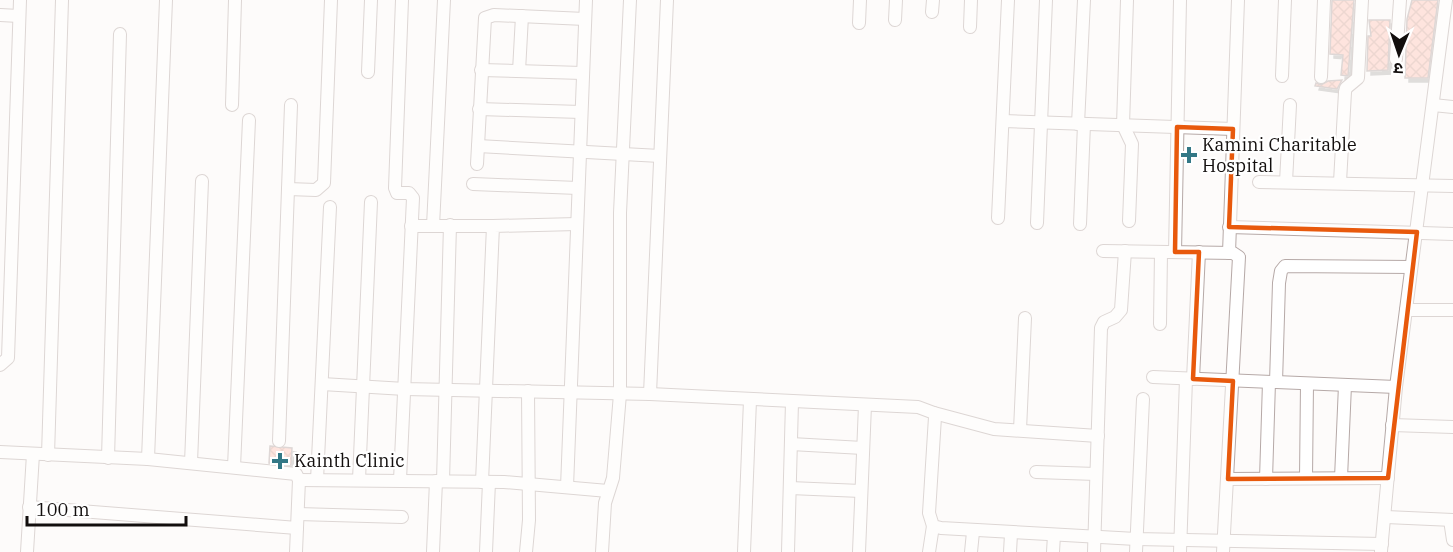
<svg xmlns="http://www.w3.org/2000/svg" width="1453" height="552" font-family="'IBM Plex Serif','Noto Sans Devanagari',serif">
  <style>
    .building { fill: url(#building-cross-hatch); stroke: #b9acaa; stroke-width: 1.5; filter: url(#shadow) }
    .lines { fill: none; stroke-linecap: round; stroke-linejoin: round }
    .street-casing { stroke: #b6a9a7; stroke-width: 14 }
    .street { stroke: #fff; stroke-width: 12 }
    .marked { fill: none; stroke: #e8590c; stroke-width: 4.5; stroke-linejoin: round }
    .poi-dot { fill: #337886; stroke: #fff; stroke-width: 2 }
    .labels { text-anchor: middle; stroke-width: 4.5; stroke-linejoin: round; paint-order: stroke }
    .poi-label { font-size: 18px; fill: #120e0d; stroke: #fff; text-anchor: start }
  </style>
  <defs>
    <pattern id="building-cross-hatch" width="8" height="8" patternUnits="userSpaceOnUse" patternTransform="scale(1.5)"><rect width="8" height="8" fill="#ffc8bc"/><path d="M0 0l8 8M0 8l8-8" fill="none" stroke="#daaba0"/></pattern>
    <filter id="shadow"><feDropShadow dx="4" dy="4" stdDeviation="0" flood-color="#0004"/></filter>
  </defs>
  <rect width="100%" height="100%" fill="#fdfbfa"/>
  <g class="building">
    <path d="M1332,0H1354L1348,76L1341,75L1343,55L1330,54Z"/>
    <path d="M1412,0H1438L1428,78H1405L1407,19Z"/>
    <path d="M1369,20H1390L1388,70L1367,71L1368,36H1371Z"/>
    <path d="M1342,80L1337,89L1315,86L1316,83L1321,85L1328,81Z"/>
    <path d="M270,446L292,448L291,465L269,463Z"/>
  </g>
  <g class="lines">
    <g class="street-casing">
      <g id="street">
        <path d="M1127,0L1123,125L1132,144L1129,221"/>
        <path d="M932,12L933,0"/>
        <path d="M0,15L19,16"/>
        <path d="M895,20L896,0"/>
        <path d="M859,23L860,0"/>
        <path d="M970,27L971,0"/>
        <path d="M1396,59L1400,0"/>
        <path d="M481,70L582,73"/>
        <path d="M519,71L522,16"/>
        <path d="M368,72L371,0"/>
        <path d="M1282,76L1285,0"/>
        <path d="M1321,77L1324,0"/>
        <path d="M232,105L235,0"/>
        <path d="M1433,105L1453,107"/>
        <path d="M479,109L581,112"/>
        <path d="M1003,121L1233,129"/>
        <path d="M1078,124L1084,0"/>
        <path d="M478,146L660,156"/>
        <path d="M477,164L485,18L494,15L585,19"/>
        <path d="M1259,182L1453,186"/>
        <path d="M1286,182L1290,105"/>
        <path d="M1340,182L1345,92L1346,88L1358,78L1362,0"/>
        <path d="M473,184L578,188"/>
        <path d="M288,189L316,190L324,183L331,0"/>
        <path d="M998,218L1008,0"/>
        <path d="M1037,223L1046,0"/>
        <path d="M1080,224L1084,124"/>
        <path d="M411,226H493"/>
        <path d="M433,226L444,0"/>
        <path d="M1229,227L1453,234"/>
        <path d="M1103,251L1233,253L1239,257L1223,552"/>
        <path d="M1175,252L1180,0"/>
        <path d="M1229,253L1238,0"/>
        <path d="M1406,310H1453"/>
        <path d="M1160,324L1161,252"/>
        <path d="M0,365L8,358L20,0"/>
        <path d="M1153,377L1396,387"/>
        <path d="M1193,379L1199,252"/>
        <path d="M1276,382L1279,283L1281,271L1285,266L1411,267"/>
        <path d="M322,384L405,389L650,394L918,407L934,413L935,417L929,513L933,526L941,528L1136,539L1382,544"/>
        <path d="M650,394L667,0"/>
        <path d="M934,413L994,429L1098,436"/>
        <path d="M1392,425L1453,427"/>
        <path d="M1020,430L1025,318"/>
        <path d="M279,441L291,105"/>
        <path d="M791,444L863,448"/>
        <path d="M0,452L148,459L296,474L299,480L296,552"/>
        <path d="M48,455L62,0"/>
        <path d="M108,458L120,34"/>
        <path d="M148,459L166,0"/>
        <path d="M191,463L202,181"/>
        <path d="M234,467L249,120"/>
        <path d="M1036,472L1096,474"/>
        <path d="M1306,478L1307,384"/>
        <path d="M1341,478L1345,385"/>
        <path d="M1228,479L1388,478"/>
        <path d="M1266,479L1269,382"/>
        <path d="M299,480L504,482L608,491"/>
        <path d="M317,480L330,207"/>
        <path d="M359,480L371,202"/>
        <path d="M400,480L413,198L409,193H397L395,188L402,0"/>
        <path d="M443,481L450,225"/>
        <path d="M482,482L493,226L577,224"/>
        <path d="M567,487L586,0"/>
        <path d="M790,488L861,491"/>
        <path d="M29,507L297,528"/>
        <path d="M298,514L402,517"/>
        <path d="M1386,517L1453,520"/>
        <path d="M1450,520L1453,540"/>
        <path d="M1381,551L1396,387L1446,0"/>
        <path d="M27,552L33,454"/>
        <path d="M433,552L436,481"/>
        <path d="M486,552L489,482"/>
        <path d="M526,552L529,520L528,391"/>
        <path d="M602,552L605,503L613,478L620,394V213L630,0"/>
        <path d="M744,552L750,400"/>
        <path d="M788,552L792,402"/>
        <path d="M859,552L865,405"/>
        <path d="M929,552L933,526"/>
        <path d="M971,552L973,532"/>
        <path d="M1010,552L1011,534"/>
        <path d="M1053,552L1054,535"/>
        <path d="M1094,552L1101,328L1104,322L1115,317L1121,310L1125,251"/>
        <path d="M1136,552L1143,399"/>
        <path d="M1180,552L1186,379"/>
      </g>
    </g>
    <use href="#street" class="street"/>
  </g>
  <path d="M0 0H1453V552H0ZM1177,127L1233,129L1229,227L1417,232L1388,478L1228,479L1233,381L1193,379L1199,252H1175Z" fill="#fdfbfa" fill-opacity=".55" fill-rule="evenodd"/>
  <path class="marked" d="M1177,127L1233,129L1229,227L1417,232L1388,478L1228,479L1233,381L1193,379L1199,252H1175Z"/>
  <g class="poi-dot">
    <path d="M1186 146h6v6h6v6h-6v6h-6v-6h-6v-6h6z"/>
    <path d="M277 452h6v6h6v6h-6v6h-6v-6h-6v-6h6z"/>
  </g>
  <g class="labels">
    <g class="poi-label">
      <text x="1202" y="151">Kamini Charitable<tspan x="1202" dy="21">Hospital</tspan></text>
      <text x="294" y="467">Kainth Clinic</text>
    </g>
  </g>
  <g transform="translate(1399 54) rotate(182)" stroke="#ffffff" stroke-width="4.5" paint-order="stroke">
  <path d="M0-4.5L10 22L0 15L-10 22Z" fill="#120e0d"/>
  <text y="-9" font-size="16" font-weight="bold" text-anchor="middle" fill="#120e0d">उ</text>
  </g>
  <path d="M27 516v9h159v-9" fill="none" stroke="#120e0d" stroke-width="3"/>
  <text x="36" y="516" font-size="18" fill="#120e0d" stroke="#ffffff" stroke-width="4.5" paint-order="stroke">100 m</text>
</svg>
